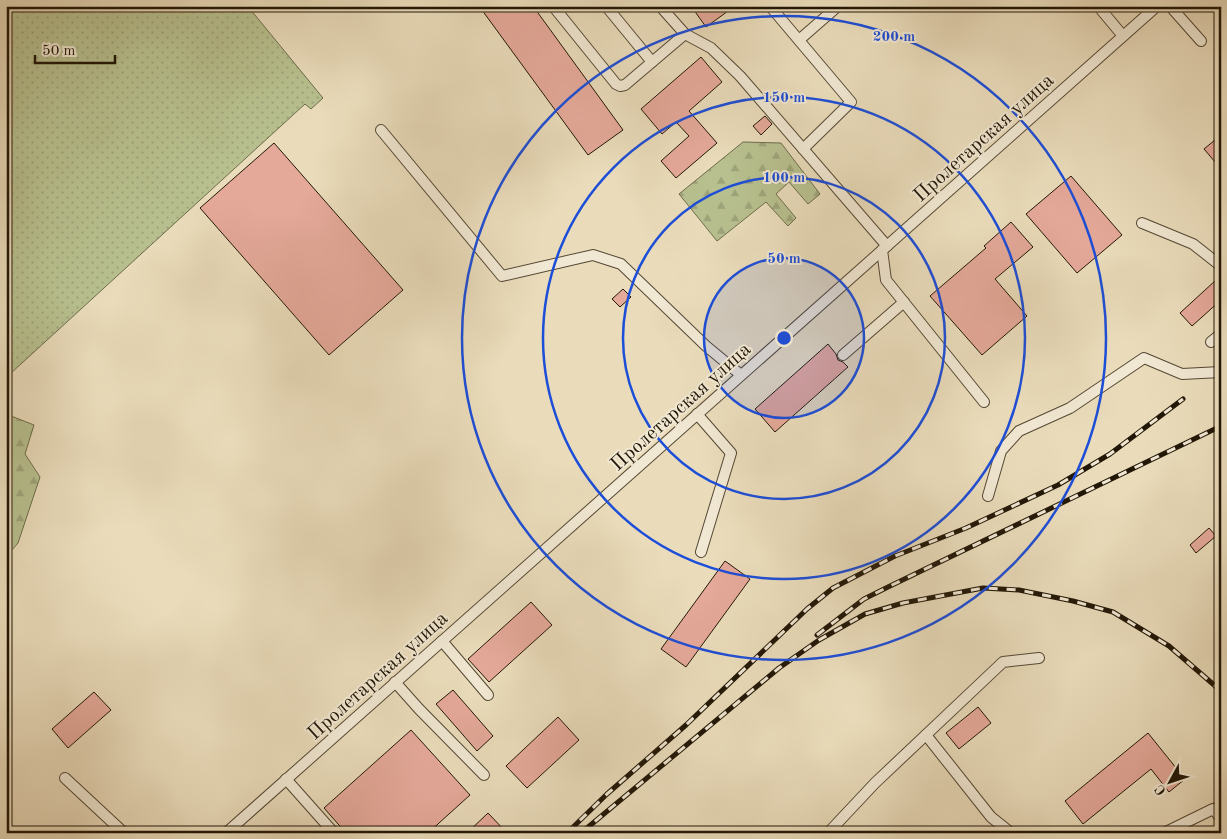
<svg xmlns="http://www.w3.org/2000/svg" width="1227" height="839" font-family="'Old Standard TT',serif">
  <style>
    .grass { fill: url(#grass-dots); stroke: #6d6c4b }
    .forest { fill: url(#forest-firs); stroke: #6d6c4b }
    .building { fill: #e5a99a; stroke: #221707 }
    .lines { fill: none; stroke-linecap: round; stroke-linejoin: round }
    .minor-casing { stroke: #544834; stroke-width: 12 }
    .minor { stroke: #f1e8d3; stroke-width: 10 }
    .rail-casing { stroke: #221707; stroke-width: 5 }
    .rail { stroke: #f1e8d3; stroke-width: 3; stroke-dasharray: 9; stroke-linecap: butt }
    .ring { fill: none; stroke: #1d4ed8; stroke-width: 2.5 }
    .labels { text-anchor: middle; stroke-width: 4; stroke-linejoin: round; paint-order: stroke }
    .street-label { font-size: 20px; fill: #221707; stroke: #f1e8d3 }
    .centre { fill: #1d4ed8; stroke: #f1e8d3; stroke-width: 2.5 }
    .ring-label { font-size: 15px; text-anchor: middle; font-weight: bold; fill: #1d4ed8; stroke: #f1e8d3; stroke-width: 4; stroke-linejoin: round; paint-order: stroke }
  </style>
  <defs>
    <pattern id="grass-dots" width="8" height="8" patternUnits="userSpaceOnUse" patternTransform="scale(1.25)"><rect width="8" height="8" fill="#b8c08f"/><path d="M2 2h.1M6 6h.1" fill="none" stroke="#9ea47a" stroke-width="1.8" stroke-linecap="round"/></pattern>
    <pattern id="forest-firs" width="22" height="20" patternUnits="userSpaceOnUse" patternTransform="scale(1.25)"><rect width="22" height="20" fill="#b8c08f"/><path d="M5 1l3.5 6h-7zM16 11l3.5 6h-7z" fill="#9ea47a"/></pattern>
  </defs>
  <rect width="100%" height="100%" fill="#eadcbb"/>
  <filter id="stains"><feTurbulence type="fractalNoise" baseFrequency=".004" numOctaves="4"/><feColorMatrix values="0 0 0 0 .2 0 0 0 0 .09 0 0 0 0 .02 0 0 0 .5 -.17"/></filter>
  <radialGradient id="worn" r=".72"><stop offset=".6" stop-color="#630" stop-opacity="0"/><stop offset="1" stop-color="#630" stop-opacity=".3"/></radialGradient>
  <path class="grass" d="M6,6H253L250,9L323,98L311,109L305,104L10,374L6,391Z"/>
  <g class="forest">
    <path d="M743,142L781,143L820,194L808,204L789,182L776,194L796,218L788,226L766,202L717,241L679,194Z"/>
    <path d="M6,414L34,425L25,454L40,477L18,543L6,557Z"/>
  </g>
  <g class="building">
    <path d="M479,6H533L623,130L588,155Z"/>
    <path d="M691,6H735L706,27Z"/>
    <path d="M701,57L722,82L689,111L717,143L676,178L661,161L689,136L676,122L662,134L641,109Z"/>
    <path d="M765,116L772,124L761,135L753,126Z"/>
    <path d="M1221,135V169L1204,149Z"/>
    <path d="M274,143L403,290L329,355L200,208Z"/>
    <path d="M1071,176L1122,235L1077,273L1026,214Z"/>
    <path d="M1011,222L1033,247L995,279L1027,316L982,355L930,296L986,248L984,246Z"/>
    <path d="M1216,280L1221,285V300L1192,326L1180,313Z"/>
    <path d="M623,289L631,297L620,307L612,299Z"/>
    <path d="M828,344L836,354L838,360L843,362L848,367L775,432L755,409Z"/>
    <path d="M1209,528L1216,536L1196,553L1190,545Z"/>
    <path d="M725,561L750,579L686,667L661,649Z"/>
    <path d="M531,602L552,625L489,682L468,659Z"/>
    <path d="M453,690L493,736L477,751L436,704Z"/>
    <path d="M94,692L111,710L68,748L52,729Z"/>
    <path d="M978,707L991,723L959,749L946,733Z"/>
    <path d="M558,717L579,740L527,788L506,766Z"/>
    <path d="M411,730L470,795L428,833H346L324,808Z"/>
    <path d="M1148,733L1185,779L1169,792L1151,769L1083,824L1065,801Z"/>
    <path d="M488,813L507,833H467Z"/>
  </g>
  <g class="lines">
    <g class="minor-casing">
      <g id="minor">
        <path d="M553,6L616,84L620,86L625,85L685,34"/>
        <path d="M606,6L652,62"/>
        <path d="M660,6L685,34L711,48L740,76L887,246"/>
        <path d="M770,6L851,102L803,149"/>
        <path d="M1098,6L1123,36"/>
        <path d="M1170,6L1201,41"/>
        <path d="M799,40L838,6"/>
        <path d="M381,130L502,276L593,255L621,264L706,346L741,375"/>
        <path d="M1142,223L1193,244L1221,266"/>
        <path d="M882,250L886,280L984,402"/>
        <path d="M1211,342L1221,334"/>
        <path d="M843,355L904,302"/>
        <path d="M697,414L731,453L701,552"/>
        <path d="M988,496L1001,451L1019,431L1070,408L1144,358L1182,374L1221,372"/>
        <path d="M442,641L488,695"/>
        <path d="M395,682L419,709L484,775"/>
        <path d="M926,735L991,817L1011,833"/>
        <path d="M65,778L124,833"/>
        <path d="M286,779L334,833"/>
        <path d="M226,833L1157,6"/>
        <path d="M828,833L875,783L1003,662L1039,658"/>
        <path d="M1164,833L1213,809L1221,818"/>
      </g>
    </g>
    <use href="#minor" class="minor"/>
    <g class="rail-casing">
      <g id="rail">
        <path d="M817,635L864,599L888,587L1221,426"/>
        <path d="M567,833L607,794L686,725L807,609L833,588L895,556L966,528L1058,485L1110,454L1183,399"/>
        <path d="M581,833L779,668L819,640L865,614L903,603L983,588L1019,590L1073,601L1113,612L1169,646L1221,691"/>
      </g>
    </g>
    <use href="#rail" class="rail"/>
  </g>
  <circle cx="784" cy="338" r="80" fill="#1d4ed8" fill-opacity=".12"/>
  <g class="ring">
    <circle cx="784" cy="338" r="80"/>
    <circle cx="784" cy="338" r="161"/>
    <circle cx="784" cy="338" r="241"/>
    <circle cx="784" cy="338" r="322"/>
  </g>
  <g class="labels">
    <g class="street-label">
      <text transform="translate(983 137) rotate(-42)" y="7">Пролетарская улица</text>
      <text transform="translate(680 406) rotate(-42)" y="7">Пролетарская улица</text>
      <text transform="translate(377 675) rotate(-42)" y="7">Пролетарская улица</text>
    </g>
  </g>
  <circle cx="784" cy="338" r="8" class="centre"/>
  <g class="ring-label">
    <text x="894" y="41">200 m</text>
    <text x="784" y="102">150 m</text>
    <text x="784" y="182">100 m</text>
    <text x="784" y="263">50 m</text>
  </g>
  <rect width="1227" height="839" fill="none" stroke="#eadcbb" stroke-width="25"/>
  <rect x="8" y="8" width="1212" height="824" fill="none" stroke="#221707" stroke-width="2.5"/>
  <rect x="12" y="12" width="1202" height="814" fill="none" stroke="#221707"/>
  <g transform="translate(1170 782) rotate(230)" stroke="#f1e8d3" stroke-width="4" paint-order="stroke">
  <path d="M0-4L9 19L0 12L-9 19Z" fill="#221707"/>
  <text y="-8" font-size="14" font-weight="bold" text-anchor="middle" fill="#221707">С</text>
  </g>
  <path d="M35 55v8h80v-8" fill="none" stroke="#221707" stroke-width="2.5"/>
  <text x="42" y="55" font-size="15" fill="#221707" stroke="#f1e8d3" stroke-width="4" paint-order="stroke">50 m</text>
  <rect width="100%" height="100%" filter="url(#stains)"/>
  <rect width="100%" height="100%" fill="url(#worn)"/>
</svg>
